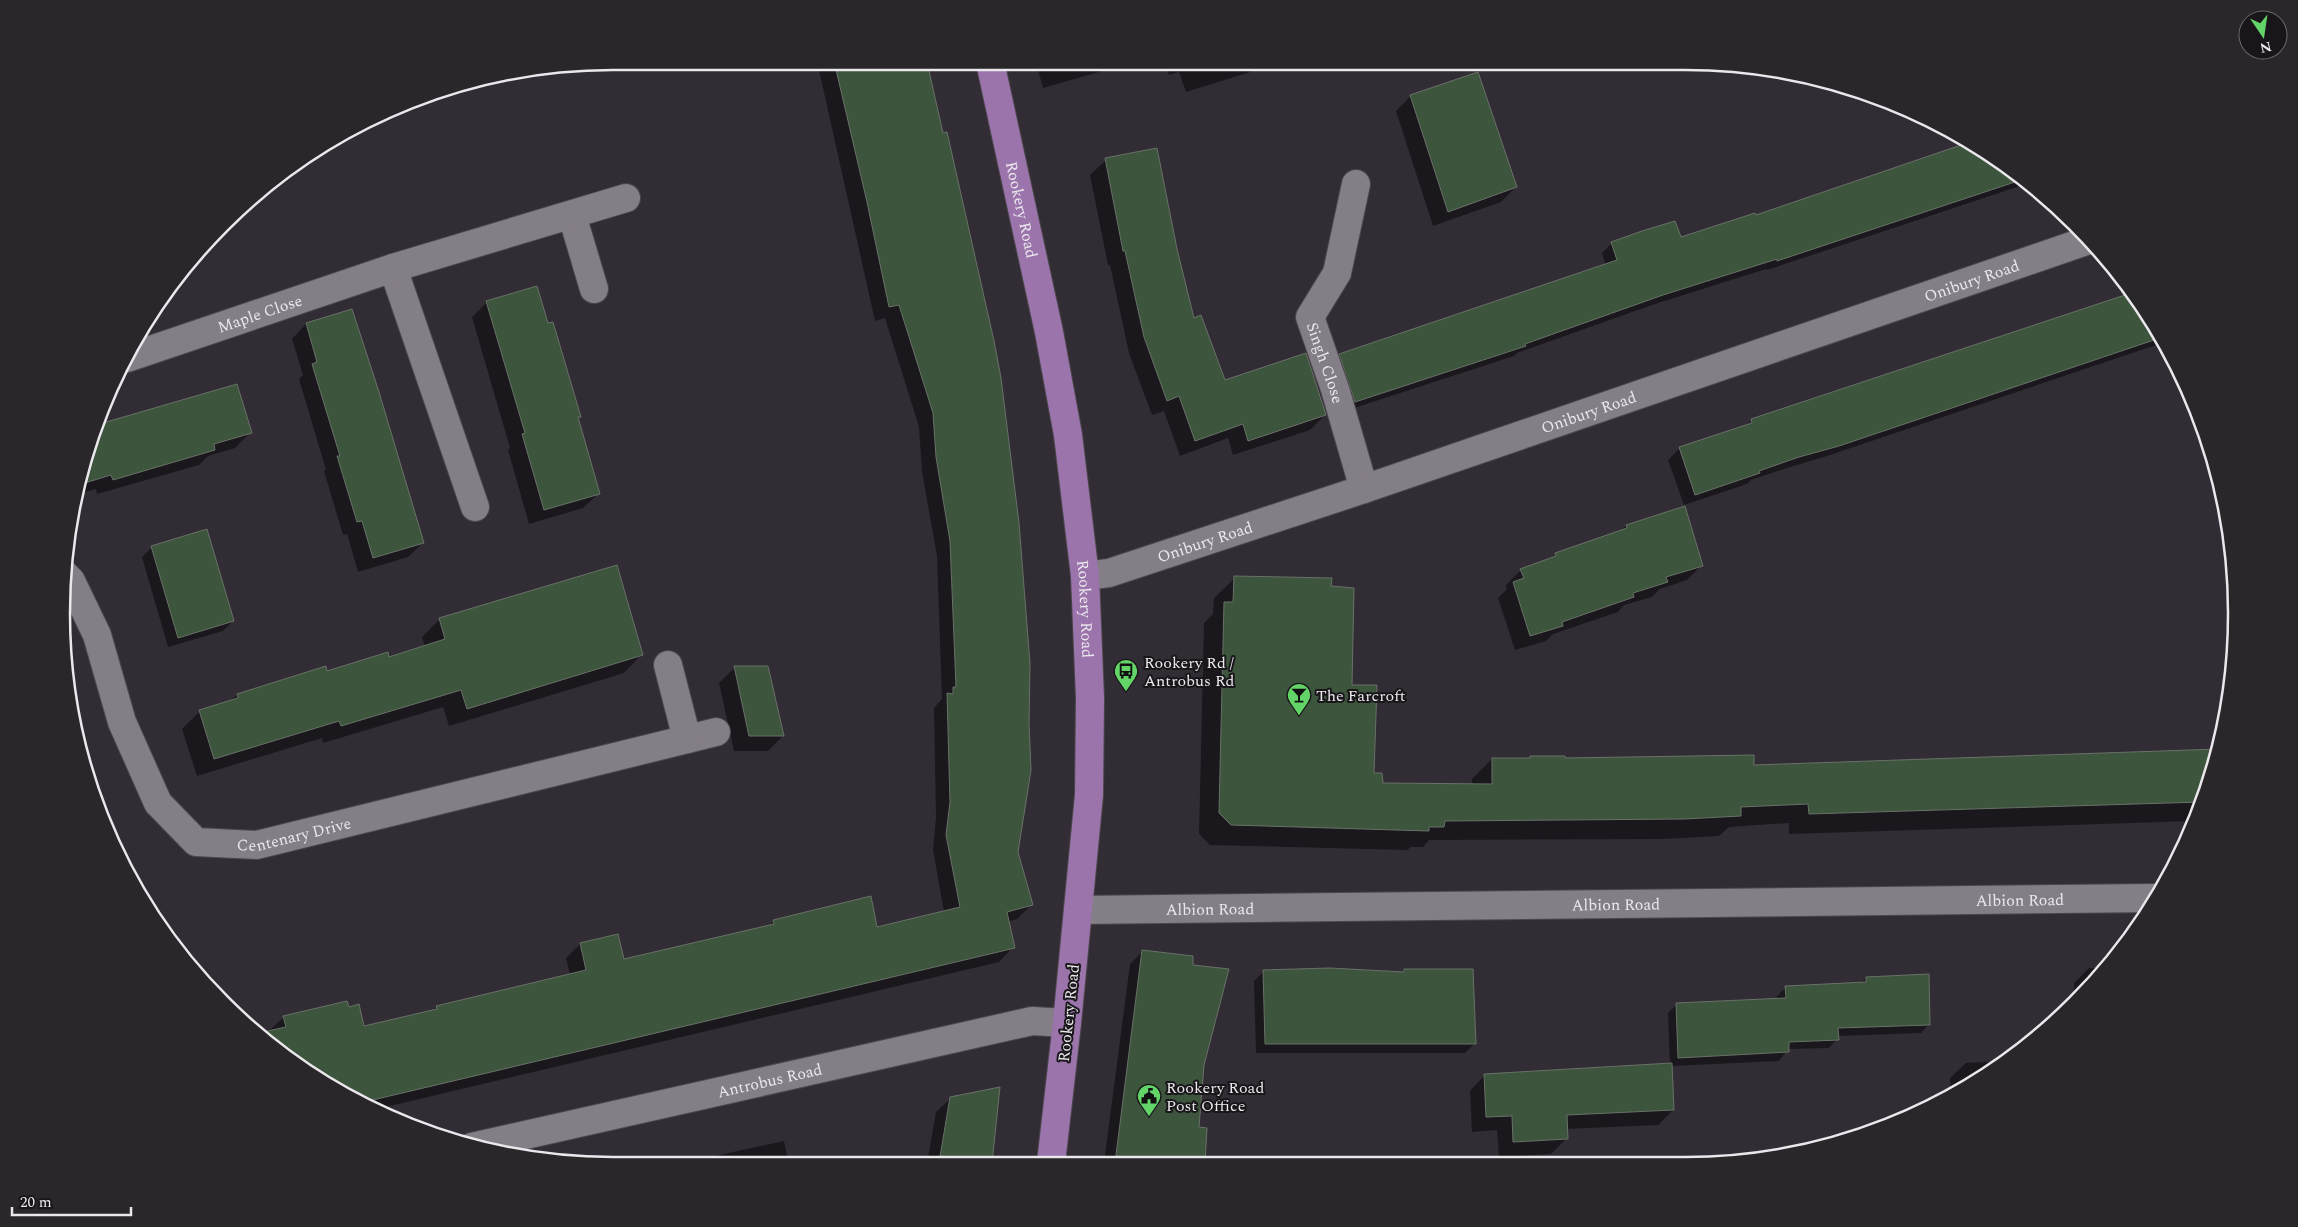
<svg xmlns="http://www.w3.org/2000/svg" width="2298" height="1227" font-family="Spectral,serif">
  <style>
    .shadow { fill: #0007 }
    .building { fill: #3c553c; stroke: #697168 }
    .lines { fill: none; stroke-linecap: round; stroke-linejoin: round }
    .street-casing { stroke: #4c484e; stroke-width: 30 }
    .primary-casing { stroke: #4c484e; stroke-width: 30 }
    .street { stroke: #847e87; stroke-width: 28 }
    .primary { stroke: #9b74ac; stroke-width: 28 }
    .labels { text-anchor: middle; stroke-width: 4; stroke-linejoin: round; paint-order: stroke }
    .street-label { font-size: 16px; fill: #ebe8ed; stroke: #19161a }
    .poi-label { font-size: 16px; fill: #ebe8ed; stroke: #19161a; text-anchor: start }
    .rim { fill: none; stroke: #ebe8ed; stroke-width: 2.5 }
  </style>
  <rect width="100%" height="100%" fill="#322d35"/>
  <g class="shadow">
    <path d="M817,61L926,62L942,134L1017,853L1031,905L1017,919L1008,922L1013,947L999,962L373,1110L369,1109L278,1052L257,1033L271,1029L284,1017L348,1008L363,1027L432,1011L436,1007L570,975L566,958L580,944L623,960L769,926L774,921L877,928L944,912L933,850L936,817L934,708L942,699L937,556L922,472L919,427L885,318L875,321Z"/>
    <path d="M1036,62H1134L1043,88Z"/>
    <path d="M1165,62H1282L1186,92L1179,72L1169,75Z"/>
    <path d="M1411,96L1516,187L1501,202L1433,226L1396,111Z"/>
    <path d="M1971,145L2021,176L2029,183L1767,270L1766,269L1652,305L1517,353L1514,356L1345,411L1330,365L1340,355L1606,266L1602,253L1612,243L1680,239L1755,217Z"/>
    <path d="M1106,160L1224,381L1325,415L1310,430L1233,455L1228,438L1180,456L1164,411L1152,415L1129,353L1110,265H1108L1090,175Z"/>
    <path d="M2132,294L2165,342L1827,456L1787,468L1751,480L1747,484L1684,505L1668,460L1679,449L1746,426L1752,420Z"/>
    <path d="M487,302L547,325L579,416L577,419L599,493L583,508L529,524L508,450L510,448L472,317Z"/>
    <path d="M351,311L423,543L408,557L358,572L347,534L343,535L324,471L326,470L299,379L303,375L292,339L306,324Z"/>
    <path d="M97,425L250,433L235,448L208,456L199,465L97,494L96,489L76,495L80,471Z"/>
    <path d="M1684,507L1702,565L1687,580L1660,589L1652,597L1624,605L1618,612L1553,634L1546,641L1515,650L1498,598L1507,589L1506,585L1521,570L1551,559L1556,554L1620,531L1626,526Z"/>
    <path d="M152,547L233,621L223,631L168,647L142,557Z"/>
    <path d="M1235,578L1330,588L1350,686L1373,774L1381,784L1472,785V779L1492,759L1753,766L2219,750L2218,757L2194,821L1789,834V823L1729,827L1719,836L1663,839L1429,840L1423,847H1411L1407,850L1210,845L1199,834L1204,623L1213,614L1214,598Z"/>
    <path d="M440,619L641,655L624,673L449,726L443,707L323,743L322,738L197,776L182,729L200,711L230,702L237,695L388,658L425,647L422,637Z"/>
    <path d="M734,668H767L783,736L768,751H734L719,683Z"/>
    <path d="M1143,951L1203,1065L1198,1128L1203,1163H1104L1130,964Z"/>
    <path d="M2089,968H2106L2100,977L2074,1000V983Z"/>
    <path d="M1404,970L1474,1044L1465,1053H1256L1254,981L1263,972L1401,973Z"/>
    <path d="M1866,978L1929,1024L1921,1033L1837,1036V1039L1829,1048L1788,1049L1779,1061L1671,1066L1673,1110L1658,1125L1566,1129V1139L1551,1154L1499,1157L1497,1130L1472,1132L1470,1091L1485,1075L1670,1065L1668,1013L1677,1004L1777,1000V996L1785,988L1860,984Z"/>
    <path d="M2004,1061L1992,1073L1951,1094L1950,1078L1966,1063Z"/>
    <path d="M999,1089L989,1163L927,1164L936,1112L951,1098Z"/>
    <path d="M784,1141L789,1164H678Z"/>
  </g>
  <g class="building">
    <path d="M834,61L927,62L943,133L947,132L994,341L1001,378L1019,523L1030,664L1029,723L1031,770L1018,852L1033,905L1007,912L1015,948L360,1103L278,1052L258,1033L286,1027L283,1016L347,1001L349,1007L359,1004L364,1026L437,1009L436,1006L586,970L580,943L618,934L624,959L774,924L773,920L871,896L877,927L960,907L946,835L950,802L947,693L953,694V687H956L950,541L936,457L933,413L899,305L889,307L867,202Z"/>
    <path d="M1478,72L1517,187L1448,212L1410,95Z"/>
    <path d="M1964,144H1971L2024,179L1777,261V259L1663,295L1525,344L1526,346L1355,402L1339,354L1617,260L1611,242L1642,231L1675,221L1681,237L1755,213L1756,215Z"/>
    <path d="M1157,148L1177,249L1194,318L1201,315L1225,380L1306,353L1326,415L1248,441L1243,424L1195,441L1179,396L1167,401L1144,337L1125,251H1123L1105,158Z"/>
    <path d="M537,286L548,323L553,322L581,417H578L600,494L544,510L522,434L525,433L486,301Z"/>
    <path d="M2131,293L2154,325V340L1839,446L1799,457L1759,471L1760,473L1695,495L1679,447L1752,423L1751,419Z"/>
    <path d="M352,309L379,392L424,543L373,558L362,521L357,522L337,456H340L312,364L317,362L306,323Z"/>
    <path d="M237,384L252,433L214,444L215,450L113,480L111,475L78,485L80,471L96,425Z"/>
    <path d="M1685,506L1703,566L1666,577L1668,582L1633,593L1634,597L1562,622L1563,626L1530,636L1513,582L1524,578L1520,569L1556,556L1555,553L1627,528L1626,525Z"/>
    <path d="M207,529L234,621L178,638L151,546Z"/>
    <path d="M617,565L643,655L467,709L461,690L341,726L339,721L214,759L199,710L238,698L237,694L326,666L327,671L388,652L389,657L445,639L439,618Z"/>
    <path d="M1234,576L1332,578L1331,586L1354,588L1352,685H1377L1374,773H1382L1383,783L1492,784V758H1530V756H1565V758L1754,755V765L2219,749L2218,757L2201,802L1809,814L1808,804L1741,807V816L1684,819L1445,821L1444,827H1429V831L1231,825L1219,813L1224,602H1233Z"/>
    <path d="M734,666H768L784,736H749Z"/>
    <path d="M1142,950L1193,956V965L1229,969L1204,1065L1199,1127L1207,1128L1205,1163H1115Z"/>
    <path d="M1330,968L1404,972V969H1473L1476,1044H1265L1263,970Z"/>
    <path d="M1929,974L1930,1025L1838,1028L1839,1040L1789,1042V1052L1678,1058L1676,1003L1786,998L1785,986L1866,982V977Z"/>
    <path d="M1672,1063L1674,1110L1567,1115L1568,1139L1513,1142L1512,1116L1486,1117L1484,1074Z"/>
    <path d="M1000,1087L992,1163H939L950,1097Z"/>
  </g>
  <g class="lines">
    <g class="street-casing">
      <g id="street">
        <path id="s1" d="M1356,184L1337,273L1310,317L1335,389L1364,489"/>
        <path d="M572,215L594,289"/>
        <path d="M393,268L475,507"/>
        <path id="s2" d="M127,358L393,268L626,198"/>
        <path id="s3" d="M63,573L71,581L97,635L122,722L158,803L196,842L257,845L716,732"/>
        <path id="s4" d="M1085,576L1109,573L1364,489L2089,240"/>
        <path d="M668,665L687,739"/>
        <path id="s5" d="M1078,910L2153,898"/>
        <path id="s6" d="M472,1147L1032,1021L1067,1023"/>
      </g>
    </g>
    <g class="primary-casing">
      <g id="primary">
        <path id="s7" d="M990,62L1049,332L1068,435L1085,576L1090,698L1089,795L1067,1023L1051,1163"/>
      </g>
    </g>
    <use href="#street" class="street"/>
    <use href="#primary" class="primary"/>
  </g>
  <defs>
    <g id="bus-pin" transform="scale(1.25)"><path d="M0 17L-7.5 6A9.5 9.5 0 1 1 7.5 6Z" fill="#63d468" stroke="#19161a"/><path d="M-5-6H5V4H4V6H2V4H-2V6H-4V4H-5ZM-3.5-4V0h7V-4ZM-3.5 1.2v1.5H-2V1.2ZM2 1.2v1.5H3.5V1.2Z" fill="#111"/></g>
    <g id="bar-pin" transform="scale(1.25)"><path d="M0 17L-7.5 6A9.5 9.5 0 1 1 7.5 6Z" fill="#63d468" stroke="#19161a"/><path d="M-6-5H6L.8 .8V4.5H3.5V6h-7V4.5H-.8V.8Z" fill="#111"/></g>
    <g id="civic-pin" transform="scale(1.25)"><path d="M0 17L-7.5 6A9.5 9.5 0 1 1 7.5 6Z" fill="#63d468" stroke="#19161a"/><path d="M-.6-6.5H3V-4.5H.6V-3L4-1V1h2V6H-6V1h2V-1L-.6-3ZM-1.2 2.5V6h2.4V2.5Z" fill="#111"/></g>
  </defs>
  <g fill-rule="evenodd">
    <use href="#bus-pin" x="1126" y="671"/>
    <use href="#bar-pin" x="1299" y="695"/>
    <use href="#civic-pin" x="1149" y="1096"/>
  </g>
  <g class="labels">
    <g class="street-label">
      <text dy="6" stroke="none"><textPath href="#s7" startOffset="151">Rookery Road</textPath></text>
      <text dy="6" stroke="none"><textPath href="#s4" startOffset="935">Onibury Road</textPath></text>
      <text dy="6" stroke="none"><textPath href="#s2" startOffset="140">Maple Close</textPath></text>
      <text dy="6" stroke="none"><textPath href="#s1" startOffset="191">Singh Close</textPath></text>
      <text dy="6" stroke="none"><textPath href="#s4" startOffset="530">Onibury Road</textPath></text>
      <text dy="6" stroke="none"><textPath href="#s4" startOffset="125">Onibury Road</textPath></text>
      <text dy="6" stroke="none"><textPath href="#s7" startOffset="556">Rookery Road</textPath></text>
      <text dy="6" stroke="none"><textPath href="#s3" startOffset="404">Centenary Drive</textPath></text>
      <text dy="6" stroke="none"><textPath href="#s5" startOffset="942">Albion Road</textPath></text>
      <text dy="6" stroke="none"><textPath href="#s5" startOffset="538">Albion Road</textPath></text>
      <text dy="6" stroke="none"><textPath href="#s5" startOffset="132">Albion Road</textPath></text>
      <text transform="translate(1068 1013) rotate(-84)" y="6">Rookery Road</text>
      <text dy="6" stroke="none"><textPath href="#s6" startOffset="305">Antrobus Road</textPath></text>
    </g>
    <g class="poi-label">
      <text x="1144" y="668">Rookery Rd /<tspan x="1144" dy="18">Antrobus Rd</tspan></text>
      <text x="1316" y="701">The Farcroft</text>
      <text x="1166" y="1093">Rookery Road<tspan x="1166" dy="18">Post Office</tspan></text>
    </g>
  </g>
  <path d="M0 0H2298V1227H0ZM613 70H1685A543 543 0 0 1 2228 613V614A543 543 0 0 1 1685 1157H613A543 543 0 0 1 70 614V613A543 543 0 0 1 613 70Z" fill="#2a272b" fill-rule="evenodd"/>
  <path class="rim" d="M613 70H1685A543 543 0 0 1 2228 613V614A543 543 0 0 1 1685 1157H613A543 543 0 0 1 70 614V613A543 543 0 0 1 613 70Z"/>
  <g transform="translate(2263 35) rotate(167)"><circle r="24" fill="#19161a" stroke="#6d6a6e"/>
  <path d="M0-4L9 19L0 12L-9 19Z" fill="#63d468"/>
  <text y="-8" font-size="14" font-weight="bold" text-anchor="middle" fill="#ebe8ed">N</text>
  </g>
  <path d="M12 1207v8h119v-8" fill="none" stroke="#ebe8ed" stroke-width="2.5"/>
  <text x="20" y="1207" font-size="15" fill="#ebe8ed" stroke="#19161a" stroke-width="4" paint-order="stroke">20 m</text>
</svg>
